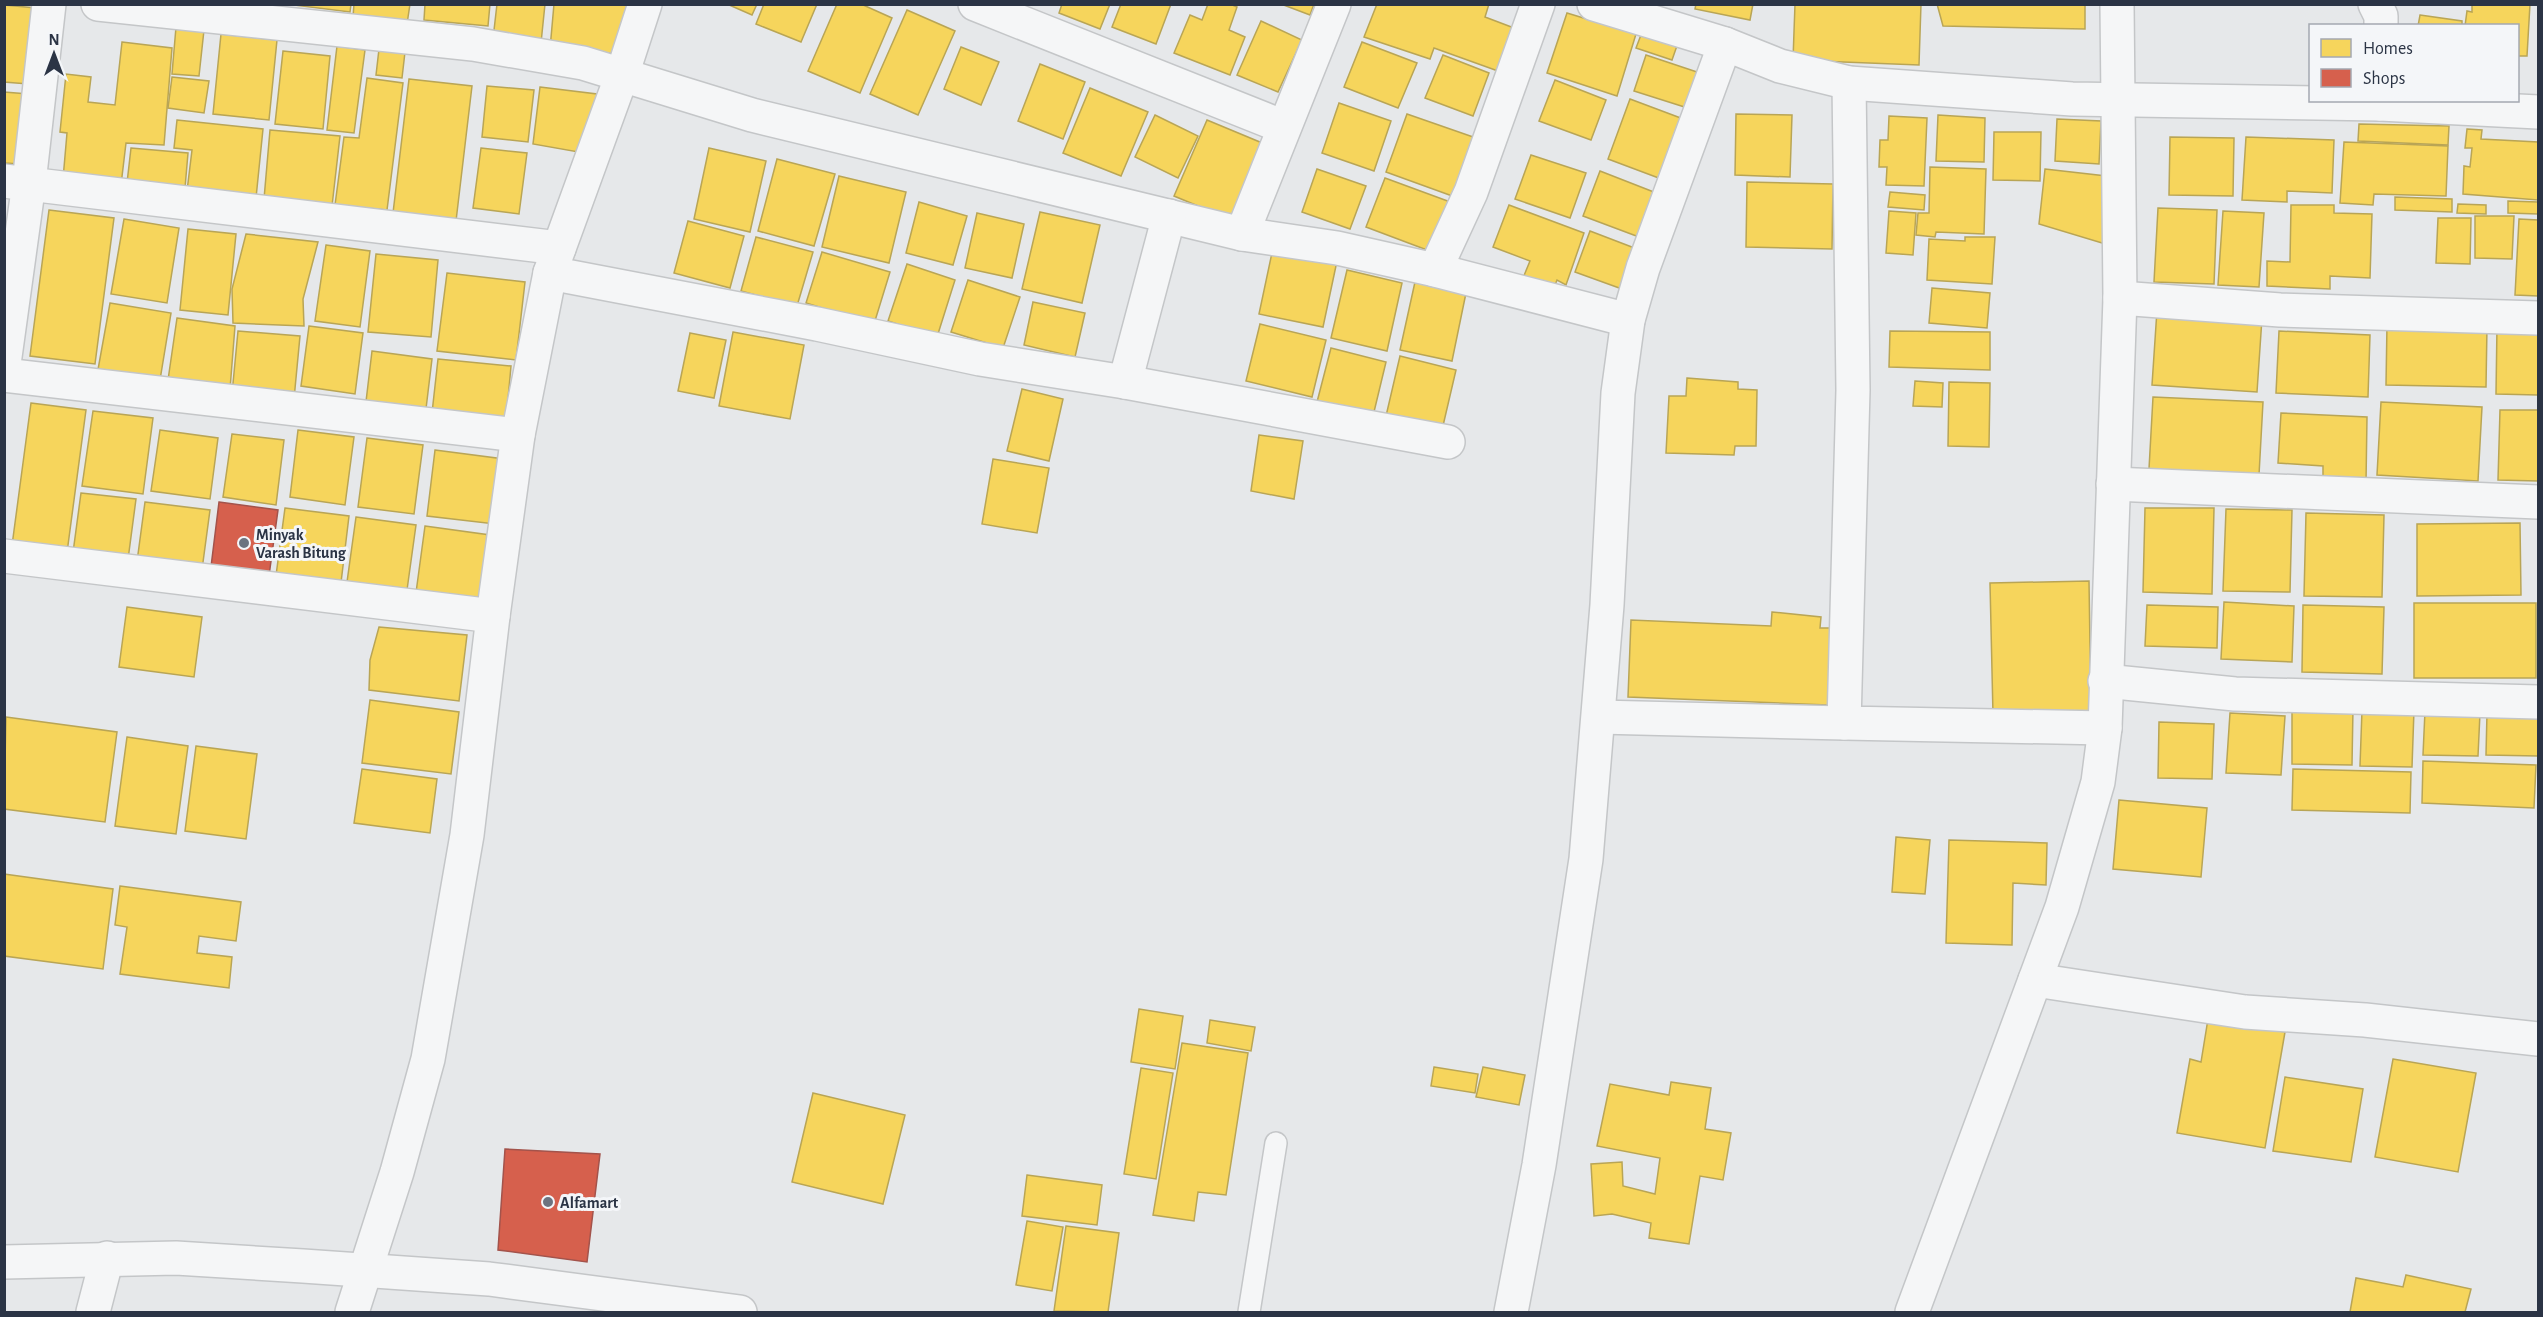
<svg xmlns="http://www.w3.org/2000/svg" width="2543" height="1317" font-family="'Alegreya Sans',sans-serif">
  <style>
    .homes { fill: #f6d55c; stroke: #b9a555; stroke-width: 1.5 }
    .shops { fill: #d6604d; stroke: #a3534b; stroke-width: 1.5 }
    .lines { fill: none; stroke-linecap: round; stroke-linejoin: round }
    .service-casing { stroke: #c4c6c8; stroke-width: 24 }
    .minor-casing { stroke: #c4c6c8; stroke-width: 36 }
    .tertiary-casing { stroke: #c4c6c8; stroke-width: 36 }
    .service { stroke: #f5f6f7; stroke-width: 21 }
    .minor { stroke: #f5f6f7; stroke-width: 33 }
    .tertiary { stroke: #f5f6f7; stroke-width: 33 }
    .poi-dot { fill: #6c737f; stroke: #f4f6f9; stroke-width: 2 }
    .labels { text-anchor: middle; stroke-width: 6; stroke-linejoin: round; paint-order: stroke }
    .poi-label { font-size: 16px; font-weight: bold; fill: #2b3445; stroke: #f4f6f9; text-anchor: start }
  </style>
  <rect width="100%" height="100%" fill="#e6e8ea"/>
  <g class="homes">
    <path d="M286,4H351L350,12Z"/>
    <path d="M354,4H410L407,24L353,17Z"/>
    <path d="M425,4H490L488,26L424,20Z"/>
    <path d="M497,4H545L541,43L493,39Z"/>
    <path d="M554,4H637L617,54L550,49Z"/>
    <path d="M727,4H757L752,15Z"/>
    <path d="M764,4H817L801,42L756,24Z"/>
    <path d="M837,4H861L892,18L860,93L808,71Z"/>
    <path d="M1062,4H1110L1100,29L1059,13Z"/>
    <path d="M1121,4H1171L1156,44L1112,27Z"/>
    <path d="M1208,4H1230L1237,7L1229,30L1245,37L1230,75L1174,53L1190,15L1202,20Z"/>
    <path d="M1281,4H1314L1310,15Z"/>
    <path d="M1377,4H1489L1485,17L1514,28L1498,71L1434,48L1430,59L1364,37Z"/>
    <path d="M1696,4H1753L1750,20L1695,9Z"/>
    <path d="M1795,4H1921L1919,65L1793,60Z"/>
    <path d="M1937,4H2085V29L1943,26Z"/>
    <path d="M2472,4H2530L2527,56H2518V26H2465L2467,11L2472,12Z"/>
    <path d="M4,5L36,8L28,84L4,82Z"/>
    <path d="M907,10L955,31L918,115L870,94Z"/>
    <path d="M1567,13L1636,34L1617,96L1547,73Z"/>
    <path d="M2420,15L2462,21V26H2418Z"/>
    <path d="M1261,21L1302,40L1278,92L1237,75Z"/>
    <path d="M176,27L204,30L199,76L172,74Z"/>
    <path d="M1644,27L1679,40L1672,60L1636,48Z"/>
    <path d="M221,34L277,40L269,120L213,114Z"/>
    <path d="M122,42L172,48L164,145L126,143L121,185L63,179L67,133L60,132L66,74L91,77L88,102L115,105Z"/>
    <path d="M1362,42L1417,63L1398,108L1344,87Z"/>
    <path d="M337,46L365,50L354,133L327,130Z"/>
    <path d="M961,47L999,62L981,105L944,89Z"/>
    <path d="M379,49L405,52L402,78L376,75Z"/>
    <path d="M283,51L330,56L323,129L275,124Z"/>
    <path d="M1443,55L1489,73L1473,116L1425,98Z"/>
    <path d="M1646,55L1706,75L1694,110L1634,91Z"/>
    <path d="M1040,64L1085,82L1063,139L1018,121Z"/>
    <path d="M172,77L209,81L204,113L168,108Z"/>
    <path d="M367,78L403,83L387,210L335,205L344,137L359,138Z"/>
    <path d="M409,79L472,86L456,221L393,213Z"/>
    <path d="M1555,80L1606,100L1591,140L1539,121Z"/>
    <path d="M487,86L534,90L528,142L482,137Z"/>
    <path d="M540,87L605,95L584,153L533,144Z"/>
    <path d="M1090,88L1148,112L1121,176L1063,153Z"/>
    <path d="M4,92L28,94L21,164L4,163Z"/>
    <path d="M1630,99L1686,120L1664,180L1608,159Z"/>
    <path d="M1339,103L1391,121L1374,171L1322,153Z"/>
    <path d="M1407,114L1476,138L1455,197L1386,172Z"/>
    <path d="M1736,114L1792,115L1790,177L1735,175Z"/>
    <path d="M1155,115L1198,136L1178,178L1135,157Z"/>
    <path d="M1938,115L1985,118L1984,162L1936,161Z"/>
    <path d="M1889,116L1927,118L1924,186L1886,185L1887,167H1879L1880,140H1888Z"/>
    <path d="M2057,119L2101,121L2099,164L2055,161Z"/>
    <path d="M177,120L263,129L256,198L187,191L192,150L174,148Z"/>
    <path d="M1207,120L1267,145L1234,221L1174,196Z"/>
    <path d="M2359,124L2449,126L2448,145L2358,141Z"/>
    <path d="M2467,129L2482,130L2481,139L2538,142V200L2463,194L2464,166L2470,167L2472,148H2465Z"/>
    <path d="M270,130L340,136L332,206L264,199Z"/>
    <path d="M1994,132H2041L2040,181L1993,180Z"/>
    <path d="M2170,137L2234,138L2233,196L2169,195Z"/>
    <path d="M2246,137L2334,140L2332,193L2287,191V202L2242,200Z"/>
    <path d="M2344,142L2448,146L2446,196L2374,194L2373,205L2340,203Z"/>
    <path d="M131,148L188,153L185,188L127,183Z"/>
    <path d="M481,148L527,153L519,214L473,208Z"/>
    <path d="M709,148L766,161L750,232L694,219Z"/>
    <path d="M1531,155L1586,173L1570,218L1515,199Z"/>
    <path d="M777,159L835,174L814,246L758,231Z"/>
    <path d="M1930,167L1986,169L1984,234L1936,232L1935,237L1916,235L1918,213H1929Z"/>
    <path d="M1317,169L1366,186L1350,229L1302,212Z"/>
    <path d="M2045,169L2115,177L2112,246L2039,224Z"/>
    <path d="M1600,171L1664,196L1647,240L1583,216Z"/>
    <path d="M839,176L906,192L889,263L822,247Z"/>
    <path d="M1385,178L1453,203L1435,253L1366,227Z"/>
    <path d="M1747,182L1833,184L1832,249L1746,247Z"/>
    <path d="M1890,192L1925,195L1924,210L1888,207Z"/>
    <path d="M2395,197L2452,199V212L2395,210Z"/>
    <path d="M2508,201L2538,202V214L2508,213Z"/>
    <path d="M919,202L967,216L953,265L906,253Z"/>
    <path d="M2458,204L2486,205V214L2457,213Z"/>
    <path d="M1509,205L1584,233L1566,285L1557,280L1553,290L1523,278L1530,261L1493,247Z"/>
    <path d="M2291,205H2334V213L2372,214L2370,278L2330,276V289L2267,286V261L2290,262Z"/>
    <path d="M2158,208L2217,210L2214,284L2154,282Z"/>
    <path d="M49,210L114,218L95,364L30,356Z"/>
    <path d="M1889,211L1916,213L1913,255L1886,253Z"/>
    <path d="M2223,211L2264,213L2259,287L2218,285Z"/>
    <path d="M1040,212L1100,225L1082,303L1022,289Z"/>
    <path d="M977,213L1024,224L1012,278L965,268Z"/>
    <path d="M2475,216H2514L2512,259L2475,258Z"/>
    <path d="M2438,218H2471L2470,264L2436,263Z"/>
    <path d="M124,219L179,228L167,303L111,294Z"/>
    <path d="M2519,219L2538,220V296L2515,295Z"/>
    <path d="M688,221L744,236L730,288L674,273Z"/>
    <path d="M188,229L236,234L228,315L180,310Z"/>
    <path d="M1590,231L1637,249L1622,289L1575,272Z"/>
    <path d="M246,234L318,242L303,299L304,326L233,323L232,289Z"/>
    <path d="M756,237L813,252L797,306L741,291Z"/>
    <path d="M1965,237H1995L1992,284L1927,280L1929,239L1965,241Z"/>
    <path d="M326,245L370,251L360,327L315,321Z"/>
    <path d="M1273,248L1337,261L1323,327L1259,314Z"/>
    <path d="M822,252L890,272L874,324L806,303Z"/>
    <path d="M376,254L438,260L431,337L368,332Z"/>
    <path d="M907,264L955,280L937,337L888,321Z"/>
    <path d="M1347,270L1402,283L1387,351L1331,338Z"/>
    <path d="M447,273L525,282L516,360L437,351Z"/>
    <path d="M968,280L1020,297L1003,348L951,332Z"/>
    <path d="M1415,282L1466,293L1452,361L1400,350Z"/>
    <path d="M1932,288L1990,293L1987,328L1929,323Z"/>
    <path d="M1033,302L1085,313L1075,357L1024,345Z"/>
    <path d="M110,303L171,313L159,386L97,375Z"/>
    <path d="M2157,310L2262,318L2257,392L2152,385Z"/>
    <path d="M177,318L235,326L230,389L168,380Z"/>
    <path d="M1260,324L1326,340L1312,397L1246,381Z"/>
    <path d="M2387,324L2487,326L2486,387L2386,385Z"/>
    <path d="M309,326L363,333L355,394L301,386Z"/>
    <path d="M2497,326L2538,328V395L2496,394Z"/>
    <path d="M238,331L300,336L294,399L232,394Z"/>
    <path d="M1890,331L1990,332V370L1889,367Z"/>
    <path d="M2279,331L2370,335L2368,397L2276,393Z"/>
    <path d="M733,332L804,345L790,419L719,406Z"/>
    <path d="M690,333L726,340L714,398L678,391Z"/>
    <path d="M1331,348L1386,362L1373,416L1317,402Z"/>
    <path d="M372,351L432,359L425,417L365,410Z"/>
    <path d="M1400,356L1456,370L1442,430L1386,416Z"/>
    <path d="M438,359L511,366L506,421L432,413Z"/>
    <path d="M1687,378L1738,382V389L1757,390L1756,446H1735L1734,455L1666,453L1669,396H1686Z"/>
    <path d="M1915,381L1943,383L1942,407L1913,406Z"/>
    <path d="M1949,382L1990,383L1989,447L1948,446Z"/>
    <path d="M1022,389L1063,399L1049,461L1007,451Z"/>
    <path d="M2153,397L2263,402L2259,475L2149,469Z"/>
    <path d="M2381,402L2482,407L2478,481L2377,475Z"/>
    <path d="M31,403L86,410L66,560L11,553Z"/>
    <path d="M2500,410H2538V481L2498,480Z"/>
    <path d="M93,411L153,418L143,494L82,486Z"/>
    <path d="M2281,413L2367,417L2366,483L2323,481V466L2278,463Z"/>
    <path d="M160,430L218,438L210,499L151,491Z"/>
    <path d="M298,430L354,437L345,505L290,497Z"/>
    <path d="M232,434L284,440L276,505L223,497Z"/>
    <path d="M1259,435L1303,441L1294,499L1251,491Z"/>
    <path d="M367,438L423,445L414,514L358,507Z"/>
    <path d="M435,450L504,459L495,524L427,516Z"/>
    <path d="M993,459L1049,468L1037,533L982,524Z"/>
    <path d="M81,493L136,499L127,567L72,560Z"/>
    <path d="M145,502L210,510L201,577L136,569Z"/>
    <path d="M285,508L349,516L340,591L275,583Z"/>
    <path d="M2145,508H2214L2212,594L2143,592Z"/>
    <path d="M2226,509L2292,510L2290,592L2223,591Z"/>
    <path d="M2306,513L2384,515L2382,597L2304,596Z"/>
    <path d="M356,517L416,525L407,590L347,582Z"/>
    <path d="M2520,523L2521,595L2417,596V524Z"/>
    <path d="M425,526L490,535L480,609L415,600Z"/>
    <path d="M2089,581L2091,713L1993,715L1990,583Z"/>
    <path d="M2224,602L2294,606L2292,662L2221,659Z"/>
    <rect x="2414" y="603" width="122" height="75"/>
    <path d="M2147,605L2218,607L2217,648L2145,646Z"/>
    <path d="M2303,605L2384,607L2382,674L2302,672Z"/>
    <path d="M127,607L202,617L194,677L119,667Z"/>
    <path d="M1772,612L1821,617L1820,628H1832L1828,705L1628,697L1631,620L1771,626Z"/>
    <path d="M379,627L467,635L459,701L369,690L370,660Z"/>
    <path d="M370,700L459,712L451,774L362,763Z"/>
    <path d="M2292,706L2353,708L2352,765L2292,764Z"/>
    <path d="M2362,710H2414L2412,767L2360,766Z"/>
    <path d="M2425,711L2480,713L2478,756L2423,755Z"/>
    <path d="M2230,713L2285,716L2281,775L2226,773Z"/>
    <path d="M2487,713L2538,714V756L2486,755Z"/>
    <path d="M6,717L117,732L105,822L4,809Z"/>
    <path d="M2159,722L2214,724L2212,779L2158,778Z"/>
    <path d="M127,737L188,746L176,834L115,826Z"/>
    <path d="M196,746L257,754L246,839L185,831Z"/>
    <path d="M2423,761L2536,765L2534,808L2422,803Z"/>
    <path d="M362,769L437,779L430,833L354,823Z"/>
    <path d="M2293,769L2411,772L2410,813L2292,810Z"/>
    <path d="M2119,800L2207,808L2201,877L2113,869Z"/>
    <path d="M1896,837L1930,840L1925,894L1892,892Z"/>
    <path d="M1949,840L2047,843L2046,885L2013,883L2012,945L1946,943Z"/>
    <path d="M4,874L113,889L103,969L4,956Z"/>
    <path d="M120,886L241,902L236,941L199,936L197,953L232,957L229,988L120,974L127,927L115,925Z"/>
    <path d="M1139,1009L1183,1016L1175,1069L1131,1062Z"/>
    <path d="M2208,1019L2285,1032L2265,1148L2177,1133L2190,1059L2201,1062Z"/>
    <path d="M1210,1020L1255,1027L1251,1051L1207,1043Z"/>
    <path d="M1182,1043L1248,1053L1226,1195L1198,1192L1194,1221L1153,1215Z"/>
    <path d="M2393,1059L2476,1073L2458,1172L2375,1157Z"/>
    <path d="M1434,1067L1478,1074L1475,1093L1431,1086Z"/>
    <path d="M1483,1067L1525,1075L1519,1105L1476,1097Z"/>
    <path d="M1141,1068L1173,1073L1156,1179L1124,1174Z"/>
    <path d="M2285,1077L2363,1089L2351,1162L2273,1151Z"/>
    <path d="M1671,1082L1711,1088L1705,1129L1731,1133L1723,1180L1700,1176L1689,1244L1649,1238L1651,1223L1612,1214L1594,1216L1591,1164L1622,1162L1623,1186L1655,1194L1660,1158L1597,1146L1610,1084L1669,1095Z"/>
    <path d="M813,1093L905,1115L883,1204L792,1182Z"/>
    <path d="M1027,1175L1102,1185L1097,1225L1022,1216Z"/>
    <path d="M1027,1221L1063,1227L1052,1291L1016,1285Z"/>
    <path d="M1066,1226L1119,1233L1108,1312L1054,1311Z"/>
    <path d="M2406,1275L2471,1289L2465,1312H2350L2356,1278L2403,1287Z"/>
  </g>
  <g class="shops">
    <path d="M219,502L278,510L268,583L210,575Z"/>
    <path d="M505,1149L600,1154L587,1262L498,1250Z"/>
  </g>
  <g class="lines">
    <g class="service-casing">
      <path id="service" d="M1249,1312L1276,1143"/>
    </g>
    <g class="minor-casing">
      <g id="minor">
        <path d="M98,4L473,44L583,63L752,115L1242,234L1337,248L1435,270L1471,192L1538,4"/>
        <path d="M975,4L1284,127"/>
        <path d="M1594,4L1725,44L1780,66L1849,83L2072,99L2380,104"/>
        <path d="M2375,4L2381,16V26"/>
        <path d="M1849,83L1853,390L1844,723L2105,728"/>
        <path d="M2380,100V104L2538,112"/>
        <path d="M4,181L559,248"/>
        <path d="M1242,234L1334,4"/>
        <path d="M1435,270L1628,320"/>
        <path d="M550,273L817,324L980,359L1125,382L1448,442"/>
        <path d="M2120,298L2280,310L2538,318"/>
        <path d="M4,364L29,183L49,4"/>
        <path d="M4,375L518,435"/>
        <path d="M1125,382L1169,216"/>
        <path d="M2113,484L2538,502"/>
        <path d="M4,556L493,616"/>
        <path d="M2105,681L2235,694L2538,702"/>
        <path d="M1599,717L1844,723"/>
        <path d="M2035,980L2245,1012L2365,1020L2538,1039"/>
        <path d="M93,1312L107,1258"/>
        <path d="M352,1312L397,1172L428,1059L467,835L493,616L518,435L550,273L622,75L645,4"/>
        <path d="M1511,1312L1539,1165L1586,859L1607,605L1618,393L1628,320L1643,268L1725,44"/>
        <path d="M1912,1312L2062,907L2098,782L2105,728L2120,298L2117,4"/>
      </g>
    </g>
    <g class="tertiary-casing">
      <path id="tertiary" d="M4,1262L176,1258L303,1266L489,1279L740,1312"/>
    </g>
    <use href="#service" class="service"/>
    <use href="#minor" class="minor"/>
    <use href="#tertiary" class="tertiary"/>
  </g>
  <g class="poi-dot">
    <circle cx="244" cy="543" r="6"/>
    <circle cx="548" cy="1202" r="6"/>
  </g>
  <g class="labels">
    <g class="poi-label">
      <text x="256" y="540">Minyak<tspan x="256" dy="18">Varash Bitung</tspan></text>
      <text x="560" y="1208">Alfamart</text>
    </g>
  </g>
  <rect width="2543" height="1317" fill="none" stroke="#2b3445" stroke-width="12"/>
  <rect x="2309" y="24" width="210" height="78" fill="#f4f6f9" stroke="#a4a8b1" stroke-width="1.5"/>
  <rect x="2321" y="39" width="30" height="18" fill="#f6d55c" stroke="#a4a8b1" stroke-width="1.5"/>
  <text x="2363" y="54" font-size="18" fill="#2b3445">Homes</text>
  <rect x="2321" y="69" width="30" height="18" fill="#d6604d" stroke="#a4a8b1" stroke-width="1.5"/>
  <text x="2363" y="84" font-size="18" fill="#2b3445">Shops</text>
  <g transform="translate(54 54)" stroke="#f4f6f9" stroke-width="4.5" paint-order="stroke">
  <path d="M0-4.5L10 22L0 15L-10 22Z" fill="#2b3445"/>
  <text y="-9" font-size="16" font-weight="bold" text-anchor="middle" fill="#2b3445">N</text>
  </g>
</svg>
